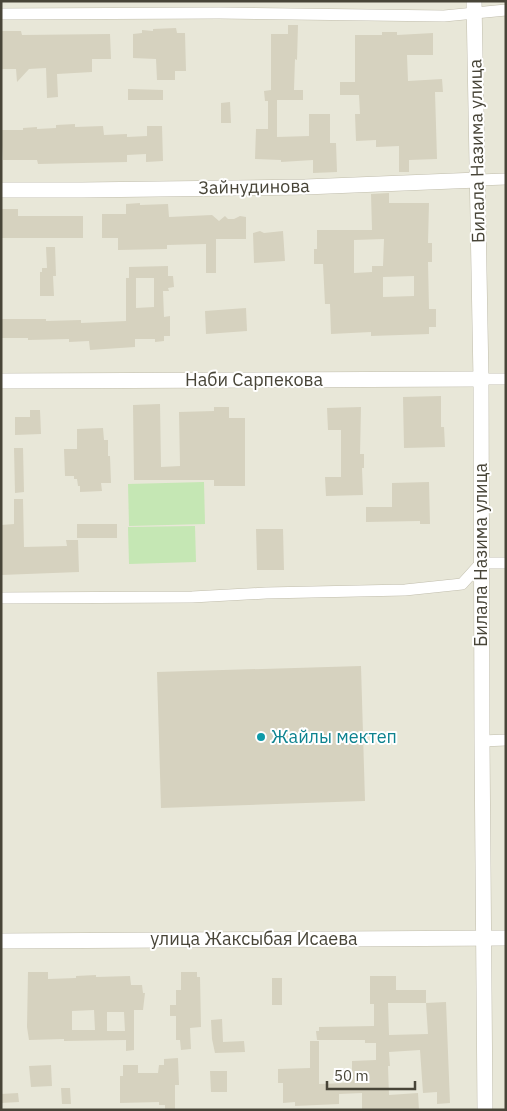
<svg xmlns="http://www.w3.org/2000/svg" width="507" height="1111" font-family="'IBM Plex Sans',sans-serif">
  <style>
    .residential { fill: #e8e7d8 }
    .green { fill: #c5e7b4 }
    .building { fill: #d6d2bf; fill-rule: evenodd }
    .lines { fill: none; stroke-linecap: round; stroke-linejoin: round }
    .minor-casing { stroke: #c0bdac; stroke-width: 12 }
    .tertiary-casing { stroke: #c0bdac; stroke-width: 16 }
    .minor { stroke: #fff; stroke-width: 11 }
    .tertiary { stroke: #fff; stroke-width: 15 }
    .culture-dot { fill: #0f9aa8; stroke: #fff; stroke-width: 2 }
    .labels { text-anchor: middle; stroke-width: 4; stroke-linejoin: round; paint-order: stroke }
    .street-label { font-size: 18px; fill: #484538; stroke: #fff }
    .culture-label { font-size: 18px; fill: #0d838f; stroke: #fff; text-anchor: start }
  </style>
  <rect width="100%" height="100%" fill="#f4f4ea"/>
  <rect class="residential" x="1" y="1" width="505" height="1109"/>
  <g class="green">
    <path d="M204,482L205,524L129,526L128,484Z"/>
    <path d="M195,526L196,562L129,564L128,527Z"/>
  </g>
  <g class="building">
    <path d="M288,25H298L297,60L295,59L294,90H303V100H277V137L309,136V114H330V143H336L337,172L313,173V160L281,162V160L255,159L256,129H268V101H265L264,91L271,90V34H288Z"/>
    <path d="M176,28L177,33H185L186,71H175V80H157L156,59L133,58V34L142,33V30L153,31V29Z"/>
    <path d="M1,31H21L22,35L110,34L111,59H92V72L57,74L58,97L47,98L46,68L29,69L17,82L16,69H1Z"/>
    <path d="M382,32H397V35L433,33V55H407L408,81L442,79L443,92H435L437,159L409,160V172H399V146L376,147V140L356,141L355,114H360L359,95H340V82H355V35H382Z"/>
    <path d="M128,89L163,90V100H128Z"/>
    <path d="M230,102L231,123H221V103Z"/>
    <path d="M75,124V127L103,126L104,135L127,134V137L147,136V126H162L163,161L146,162V154L127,155V162L38,164L37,160H3L1,130H23V128L37,127V129L56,128V125Z"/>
    <path d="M389,193V203H429L428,243H432V262H428L429,309H436V327H429V334L371,336V332L331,334L330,304H325L323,264H314V249H317V230H372L371,194ZM384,239L383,266H372V272L354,273V240ZM414,276V296L383,297V277Z"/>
    <path d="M140,203V205L168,204L169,217L212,215L219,221L225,216L228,219H234L240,216L246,217V239H216V273H206V244L167,245V249L118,250V238H102V214H126V204Z"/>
    <path d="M1,209H18V216H83V238H1Z"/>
    <path d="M260,231L264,233L283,231L285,261L254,263L253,233Z"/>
    <path d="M46,247H55L56,276H53L54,296H40V272H42V268H47Z"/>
    <path d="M168,266V276H173L174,287L168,288L169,291H163L164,317L170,316V336H164V341L155,342V339H135V347L90,350L89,341L69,342V339L28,340V338H1V319H46V321L81,320V323L126,321V278H130H129V267ZM136,278H154V307L136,308Z"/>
    <path d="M246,308L247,331L206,334L205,311Z"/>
    <path d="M441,396V427H444L445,447L404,448L403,397Z"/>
    <path d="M160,404L161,467L180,466L179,412L214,411V407H229V418H245V486H214V480H134L133,405Z"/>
    <path d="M361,407L360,454H364V468H362L363,495L326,496L325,477H341V430H328L327,408Z"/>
    <path d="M30,410H40L41,434L15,435V417H30Z"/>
    <path d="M103,428L104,440H108V456H110L111,483H101L102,491L80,492V486H78L77,479H74V476H65L64,449H77V429Z"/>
    <path d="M14,448H23L24,492L15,493Z"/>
    <path d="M429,482L430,524H420V521L366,522V507H392V483Z"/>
    <path d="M14,499H23L24,547L67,546L66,540H78L79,572L1,575V525L14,524Z"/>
    <rect x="77" y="524" width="40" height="14"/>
    <path d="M256,529H283L284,570H257Z"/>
    <path d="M361,666L365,801L161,808L157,672Z"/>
    <path d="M28,972H48V979L76,978V976L96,975V977L130,976L131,985H142L143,993H145L143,1010H134V1050L126,1051V1040L64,1041V1039L29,1040L27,1027ZM94,1010L95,1030H72V1011ZM107,1012H124L125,1031H107Z"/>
    <path d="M181,972H197V977H200L201,1027L190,1028L191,1049L181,1050L180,1040H176V1016H170V1005H176V990H181Z"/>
    <path d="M370,976H396V990H426V1003L446,1002L450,1103L437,1104V1092L423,1093L420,1050L389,1052L390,1066H388L389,1095L418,1093L419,1110H362V1093L339,1094V1104L295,1106V1102L283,1103V1083H278V1069L310,1068V1041H319V1084L345,1083V1070H352V1061L376,1060V1043H365V1040H317L316,1031H319V1027L374,1026V1004H370ZM388,1003H426L428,1034L389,1035Z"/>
    <rect x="272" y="978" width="10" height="27"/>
    <path d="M222,1019L223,1042L244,1041L245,1052L215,1053L212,1039L211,1020Z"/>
    <path d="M178,1058L179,1085H175V1110H165V1105H159V1102L120,1103V1076H123V1065H138V1073H158L159,1065H164V1059Z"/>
    <path d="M51,1065L52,1086L31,1087L29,1066Z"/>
    <path d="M210,1071H227V1092H211Z"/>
    <path d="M61,1088H70L71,1104H62Z"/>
    <path d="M18,1093L19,1102L1,1103V1094Z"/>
  </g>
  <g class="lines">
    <g class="minor-casing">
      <g id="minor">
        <path d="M1,14L219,13L444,16L506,10"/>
        <path d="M478,180L506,179"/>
        <path d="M481,379H506"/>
        <path d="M1,598L192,597L266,593L405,590L462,584L481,563H506"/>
        <path d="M482,741L506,740"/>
      </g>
    </g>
    <g class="tertiary-casing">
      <g id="tertiary">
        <path d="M474,1L481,379L482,741L485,1110"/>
        <path d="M1,190H82L305,187L478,180"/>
        <path d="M1,381L481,379"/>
        <path d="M1,941L506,938"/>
      </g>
    </g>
    <use href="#minor" class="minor"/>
    <use href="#tertiary" class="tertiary"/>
  </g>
  <circle class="culture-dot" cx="261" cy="737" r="5"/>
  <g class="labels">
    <g class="street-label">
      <text transform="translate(477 151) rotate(-91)" y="6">Билала Назима улица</text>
      <text transform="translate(254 187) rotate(-1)" y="6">Зайнудинова</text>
      <text x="254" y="386">Наби Сарпекова</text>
      <text transform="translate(481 555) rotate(-90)" y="6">Билала Назима улица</text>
      <text x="254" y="945">улица Жаксыбая Исаева</text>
    </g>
    <g class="culture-label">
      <text x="271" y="743">Жайлы мектеп</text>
    </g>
  </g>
  <rect width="507" height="1111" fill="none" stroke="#484538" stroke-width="5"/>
  <path d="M327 1081v8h88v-8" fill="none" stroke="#484538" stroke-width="2.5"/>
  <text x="334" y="1081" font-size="15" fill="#484538" stroke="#ffffff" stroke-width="4" paint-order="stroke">50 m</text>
</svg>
